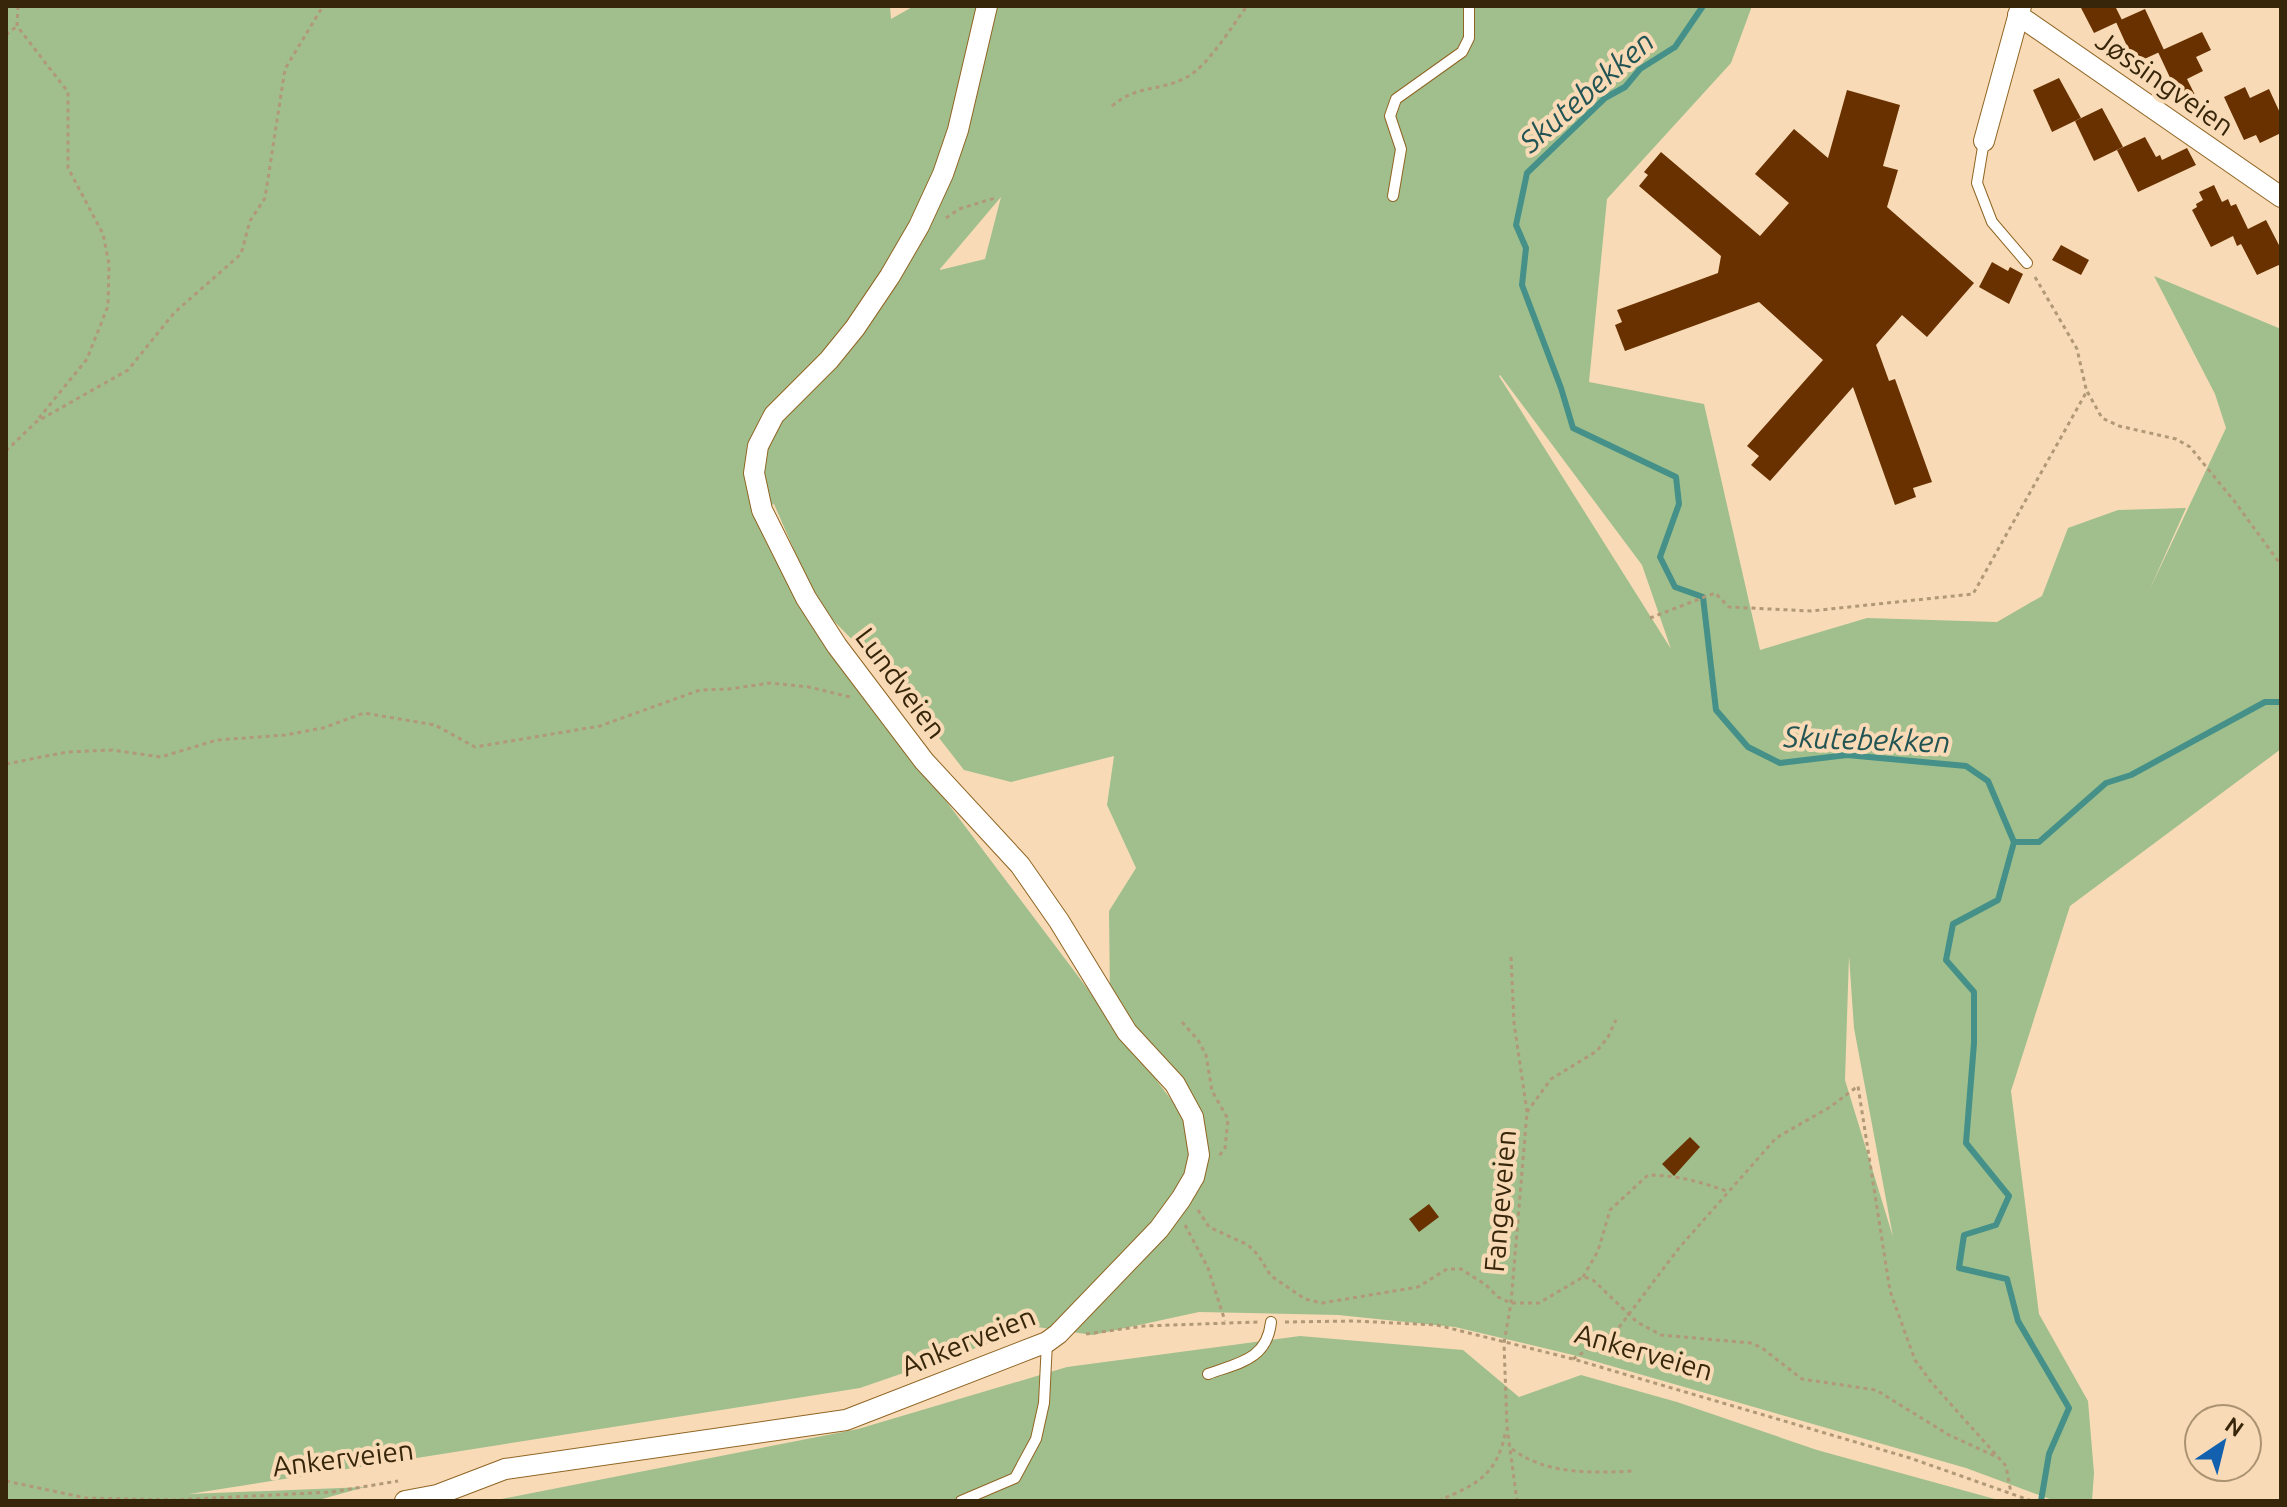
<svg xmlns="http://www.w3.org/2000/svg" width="2287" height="1507" font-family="Ubuntu,sans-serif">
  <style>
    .green { fill: #a0bf8d; fill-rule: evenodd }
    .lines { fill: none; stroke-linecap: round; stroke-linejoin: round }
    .stream { stroke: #459088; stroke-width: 6 }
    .building { fill: #693100 }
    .lane-casing { stroke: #906524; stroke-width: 12 }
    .street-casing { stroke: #906524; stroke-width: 22 }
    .path { stroke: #b19876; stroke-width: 3; stroke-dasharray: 4 4; stroke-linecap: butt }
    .lane { stroke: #fff; stroke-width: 10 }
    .street { stroke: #fff; stroke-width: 20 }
    .labels { text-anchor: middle; stroke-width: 8; stroke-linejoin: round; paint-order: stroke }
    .street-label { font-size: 28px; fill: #38260b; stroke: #f8dbb6 }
    .water-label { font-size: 30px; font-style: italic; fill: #235454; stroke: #f8dbb6 }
  </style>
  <rect width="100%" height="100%" fill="#f8dbb6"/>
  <g class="green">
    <path d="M6,6H890L891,19L914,6L959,8L960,6H1752L1731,63L1607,199L1589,382L1704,404L1760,650L1867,618L1997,622L2042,596L2068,528L2118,510L2186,508L2149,591L2226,428L2215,394L2154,276L2281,329V749L2070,906L2011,1091L2039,1314L2088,1401L2094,1473L2092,1501H2055L1966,1468L1573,1355L1455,1327L1338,1315L1199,1312L1093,1335L1037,1327L860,1388L189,1494L365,1487L315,1501H6ZM1001,197L985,259L940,270V269ZM1500,375L1642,565L1671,649L1499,376ZM774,504L818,605L900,688L964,770L1011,782L1114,756L1107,805L1136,868L1109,911L1110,997L1182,1114L851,675L765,508ZM1849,956L1854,1028L1893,1237L1845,1080Z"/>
    <path d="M1300,1336L1463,1350L1519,1397L1581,1375L1677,1402L1817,1450L2002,1501H491L858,1429L1067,1367Z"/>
  </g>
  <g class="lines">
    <g class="stream">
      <path d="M1703,6L1675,47L1640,69L1625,87L1605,98L1527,173L1516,225L1526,248L1522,285L1561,388L1573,428L1676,477L1679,504L1660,557L1675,587L1703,597L1716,710L1748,747L1780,763L1847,755L1966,766L1988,781L2014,842"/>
      <path d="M2014,842L1998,900L1953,924L1946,960L1974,992V1043L1966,1143L2009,1196L1996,1225L1964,1235L1959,1268L2007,1279L2018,1321L2069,1408L2049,1454L2041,1501"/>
      <path d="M2014,842H2039L2106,783L2131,775L2265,702H2281"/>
    </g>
  </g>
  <g class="building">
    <path d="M2080,6H2115L2122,20L2094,33Z"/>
    <path d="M2145,9L2164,50L2140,61L2137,52L2131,55L2116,22Z"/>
    <path d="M2202,32L2211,50L2196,57L2203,71L2187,79L2202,109L2188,116L2158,52Z"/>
    <path d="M2059,78L2081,118L2052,132L2033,90Z"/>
    <path d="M2245,87L2250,98L2269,89L2281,115V133L2260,143L2256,135L2244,140L2224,97Z"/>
    <path d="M1847,90L1900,105L1883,166L1898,170L1887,207L1974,283L1927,337L1902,315L1876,345L1889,381L1895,379L1932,482L1913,488L1916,497L1895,505L1853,387L1770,481L1751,465L1759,456L1747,446L1823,360L1759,302L1625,351L1615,325L1622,322L1617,310L1718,273L1721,256L1639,186L1648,175L1644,172L1661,152L1760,236L1789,203L1755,174L1794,129L1828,158Z"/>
    <path d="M2102,108L2123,147L2094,161L2075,121Z"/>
    <path d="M2145,137L2156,157L2160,155L2162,160L2187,148L2196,165L2138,192L2117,150Z"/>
    <path d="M2214,185L2222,202L2228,199L2231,206L2236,204L2248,229L2266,220L2281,249V264L2257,275L2241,244L2237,246L2233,236L2211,247L2192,210L2197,207L2196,204L2203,200L2199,192Z"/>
    <path d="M2061,245L2089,260L2081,275L2052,260Z"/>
    <path d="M1992,262L2008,271L2010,267L2023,274L2009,304L1979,287Z"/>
    <path d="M1690,1137L1700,1147L1674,1176L1662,1164Z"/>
    <path d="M1429,1204L1439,1217L1419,1232L1409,1219Z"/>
  </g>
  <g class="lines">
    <g class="lane-casing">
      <g id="lane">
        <path d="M1984,141L1977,183L1992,222L2027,263"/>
        <path d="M1393,196L1401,149L1390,116L1396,99L1462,52L1469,38V6"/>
        <path d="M1208,1374C1238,1363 1267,1360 1271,1322"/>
        <path d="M961,1501L1015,1478L1036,1439L1044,1403L1047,1342"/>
      </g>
    </g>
    <g class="street-casing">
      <g id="street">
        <path d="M2018,15L2281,197"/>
        <path d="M1984,141L2021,6"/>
        <path d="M405,1501L437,1495L505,1469L846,1420L1047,1342L1058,1334L1159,1229L1181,1199L1194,1177L1199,1155L1193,1117L1175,1084L1127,1032L1059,921L1020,865L924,761L837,646L806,598L762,510L754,473L758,446L774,415L829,360L855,328L890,276L919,226L943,174L958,130L987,6"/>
      </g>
    </g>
    <g class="path">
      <path d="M18,6L17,26L68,92V168L103,234L109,264L108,306L87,359L39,418"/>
      <path d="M6,35L17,26"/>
      <path d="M1112,106C1138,84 1160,92 1187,77C1208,66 1232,26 1247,6"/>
      <path d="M946,218L959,209L995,198"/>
      <path d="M2035,277L2077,349L2087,393"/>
      <path d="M6,451L36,422L128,370L174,313L241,254L250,221L265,198L285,69L323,6"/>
      <path d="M1650,618L1715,593L1729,607L1811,611L1973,594L2087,391L2102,418L2119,426L2176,439L2190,447L2235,502L2281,565"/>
      <path d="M6,764L67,752L112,750L161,757L217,740L285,735L323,728L364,713L435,725L475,747L600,726L700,690L729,689L770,683L809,687L850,697"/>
      <path d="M1511,957L1514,1023L1527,1112L1511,1303L1504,1343L1507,1427L1517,1501"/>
      <path d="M1182,1022L1198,1040L1206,1055L1212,1091L1228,1119L1225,1148L1219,1156"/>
      <path d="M1527,1112L1551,1079L1597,1051L1608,1037L1616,1020"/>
      <path d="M1198,1210L1209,1227L1248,1245L1258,1255L1271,1276L1305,1299L1322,1303L1418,1287L1447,1269H1461L1486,1285L1498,1297L1511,1303H1539L1583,1277L1592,1279L1637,1322L1661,1335L1751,1343L1762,1348L1802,1379L1876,1390L1949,1435L1997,1457"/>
      <path d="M1185,1225L1208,1268L1225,1321"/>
      <path d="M1583,1277L1598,1251L1610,1210L1648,1175C1676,1175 1702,1182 1729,1192"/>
      <path d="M1285,1322L1354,1321L1437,1325L1573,1359L1910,1458L2032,1501"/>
      <path d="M1086,1334L1144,1326L1258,1322"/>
      <path d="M1573,1359L1617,1330L1679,1248L1776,1138L1830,1107L1858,1086L1890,1291L1915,1360L1931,1382L2006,1466L2011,1493"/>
      <path d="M1512,1449C1547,1475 1592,1473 1634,1471"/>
      <path d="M6,1481L86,1498L174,1500L332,1492L398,1481"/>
      <path d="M1438,1501C1477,1484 1497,1476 1506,1430"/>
    </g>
    <use href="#lane" class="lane"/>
    <use href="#street" class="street"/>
  </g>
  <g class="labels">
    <g class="street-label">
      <text transform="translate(2165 83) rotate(35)" y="10">Jøssingveien</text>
      <text transform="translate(901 683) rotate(53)" y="10">Lundveien</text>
      <text transform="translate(1500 1201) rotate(-85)" y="10">Fangeveien</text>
      <text transform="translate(968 1341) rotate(-22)" y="10">Ankerveien</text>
      <text transform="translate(1644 1352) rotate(16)" y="10">Ankerveien</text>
      <text transform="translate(343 1458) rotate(-7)" y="10">Ankerveien</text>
    </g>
    <g class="water-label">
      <text transform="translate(1587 92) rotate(-41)" y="10">Skutebekken</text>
      <text transform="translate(1867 740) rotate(2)" y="10">Skutebekken</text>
    </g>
  </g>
  <rect width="2287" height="1507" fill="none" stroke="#38260b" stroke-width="16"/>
  <g transform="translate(2223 1443) rotate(35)"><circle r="38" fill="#f8dbb6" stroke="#ab9372" stroke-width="2"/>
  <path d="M0-6L14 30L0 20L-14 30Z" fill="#1360af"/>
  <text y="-12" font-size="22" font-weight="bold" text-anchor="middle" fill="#38260b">N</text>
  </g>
</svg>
